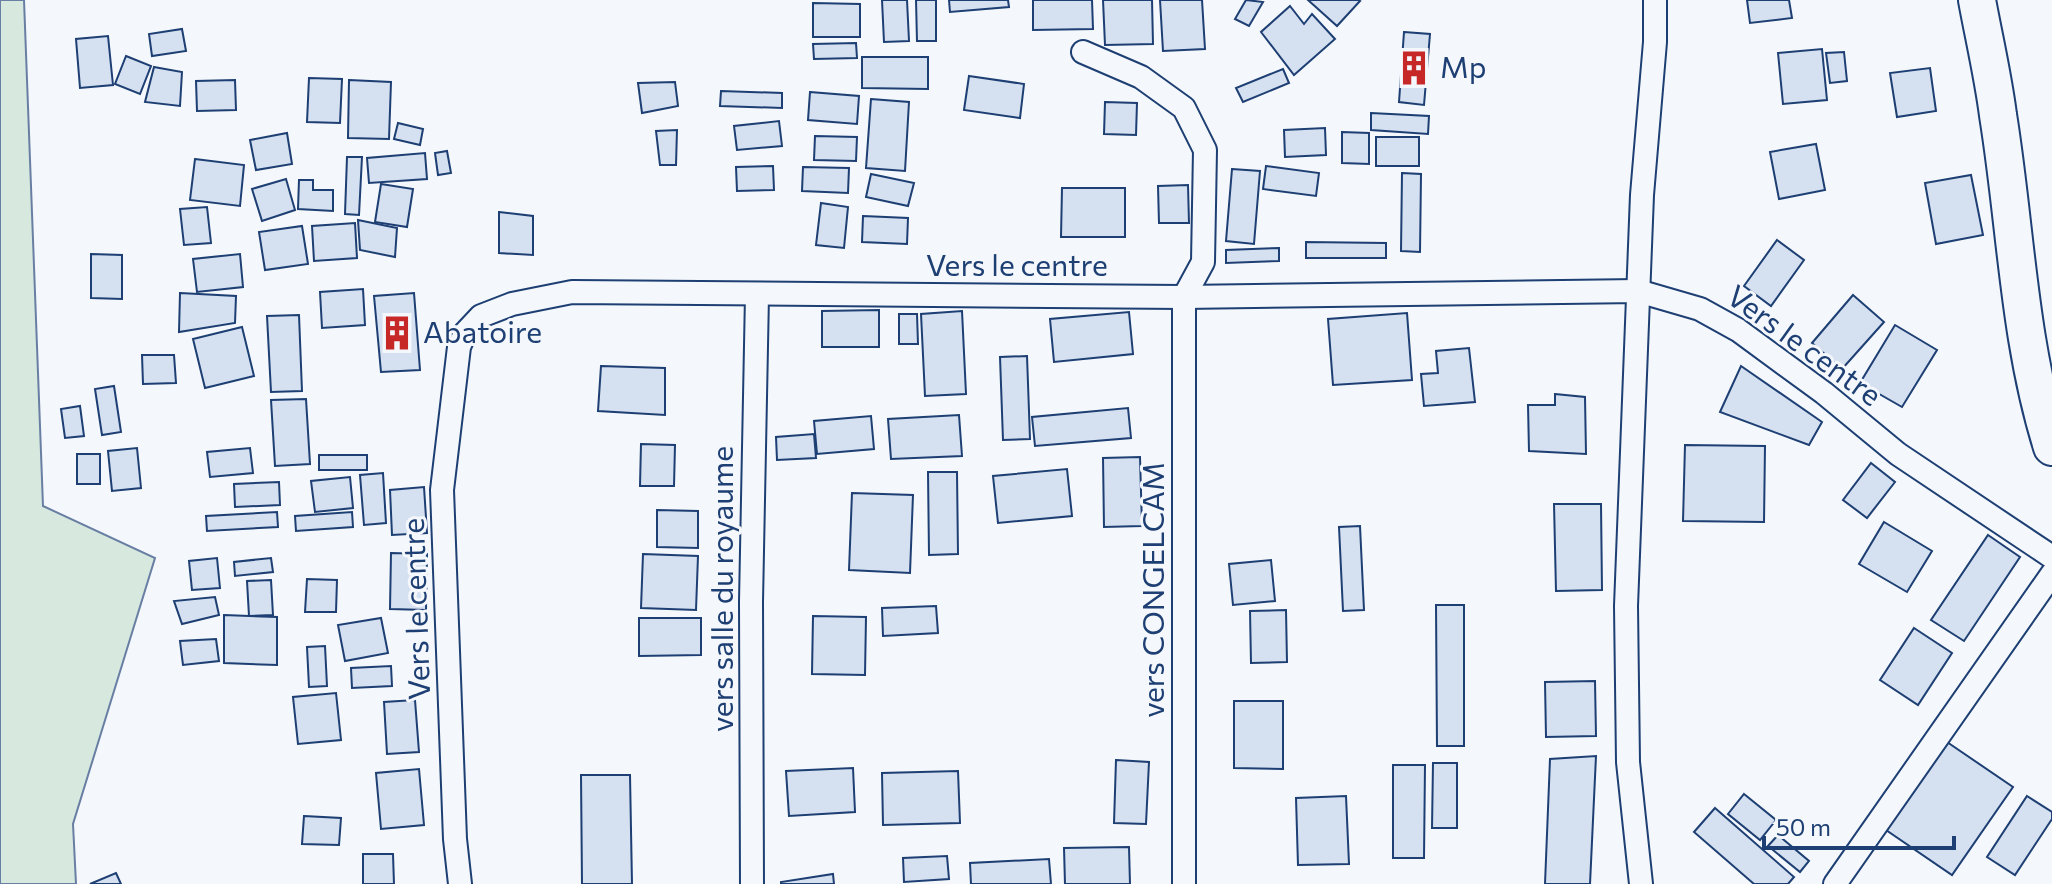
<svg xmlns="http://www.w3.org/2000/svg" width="2052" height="884" font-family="Commissioner,sans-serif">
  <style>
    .green { fill: #d7e8df; stroke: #687fa3; stroke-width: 2 }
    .building { fill: #d5e0f0; stroke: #1d3f73; stroke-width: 2 }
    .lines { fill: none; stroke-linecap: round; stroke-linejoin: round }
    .street-casing { stroke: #1d3f73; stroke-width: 26 }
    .primary-casing { stroke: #1d3f73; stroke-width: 40 }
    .street { stroke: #f4f7fb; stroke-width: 22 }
    .primary { stroke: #f4f7fb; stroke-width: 36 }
    .labels { text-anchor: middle; stroke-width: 6; stroke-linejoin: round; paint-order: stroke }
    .poi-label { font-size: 30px; fill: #1d3f73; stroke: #f4f7fb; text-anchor: start }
    .street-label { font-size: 30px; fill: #1d3f73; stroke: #f4f7fb }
  </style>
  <rect width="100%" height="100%" fill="#f4f7fb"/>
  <path class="green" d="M0,0H24L43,506L155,558L73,824L76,884H0Z"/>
  <g class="building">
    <path d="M882,0H907L909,41L884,42Z"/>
    <path d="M916,0H936V41H917Z"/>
    <path d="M949,0H1008L1009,7L950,12Z"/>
    <path d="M1033,0H1092L1093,29L1033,30Z"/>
    <path d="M1103,0H1152L1153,44L1105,45Z"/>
    <path d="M1160,0H1202L1205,49L1163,51Z"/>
    <path d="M1246,0L1263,2L1249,26L1235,19Z"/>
    <path d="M1308,0H1358L1360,1L1337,26Z"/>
    <path d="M1747,0H1789L1792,18L1750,23Z"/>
    <path d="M813,3L860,4V37H813Z"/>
    <path d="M1290,6L1304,24L1312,14L1335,39L1294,75L1261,32Z"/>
    <path d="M182,29L186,51L152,56L149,34Z"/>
    <path d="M1404,32L1430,34L1424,105L1399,102Z"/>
    <path d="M108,36L113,85L80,88L76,39Z"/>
    <path d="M856,43L857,58L814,59L813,44Z"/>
    <path d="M1822,49L1827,100L1783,104L1778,53Z"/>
    <path d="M1844,52L1847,81L1830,83L1826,53Z"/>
    <path d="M126,56L151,66L140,94L115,84Z"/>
    <path d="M862,57H928V89L862,88Z"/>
    <path d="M154,67L182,72L180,106L145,102Z"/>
    <path d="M1930,68L1936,111L1897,117L1890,73Z"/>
    <path d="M1283,69L1289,83L1243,102L1236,88Z"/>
    <path d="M969,76L1024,84L1020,118L964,110Z"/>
    <path d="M309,78L342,79L340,123L307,122Z"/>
    <path d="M235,80L236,110L197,111L196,81Z"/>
    <path d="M349,80L391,82L389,139L348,138Z"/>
    <path d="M675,82L678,106L642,113L638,83Z"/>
    <path d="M721,91L782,93V108L720,106Z"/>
    <path d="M810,92L859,96L857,124L808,120Z"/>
    <path d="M871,99L909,102L905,171L866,168Z"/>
    <path d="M1105,102L1137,103L1136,135L1104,134Z"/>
    <path d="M1371,113L1429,116L1428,134L1371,130Z"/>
    <path d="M779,121L782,146L737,150L734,126Z"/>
    <path d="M398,123L423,129L420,145L394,139Z"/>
    <path d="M1325,128L1326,155L1285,157L1284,130Z"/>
    <path d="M677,130L676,165H660L656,131Z"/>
    <path d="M1342,132L1369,133V164L1342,163Z"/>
    <path d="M287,133L292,164L256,170L250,140Z"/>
    <path d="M815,136L857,137L856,161L814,160Z"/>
    <rect x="1376" y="137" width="43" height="29"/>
    <path d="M1816,144L1825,190L1779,199L1770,152Z"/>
    <path d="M447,151L451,173L438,175L435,153Z"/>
    <path d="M425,153L427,179L369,183L367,158Z"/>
    <path d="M347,157H362L359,215L345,214Z"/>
    <path d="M195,159L244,165L240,206L190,200Z"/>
    <path d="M773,166L774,190L737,191L736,167Z"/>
    <path d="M1266,166L1319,173L1316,196L1263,189Z"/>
    <path d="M803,167L849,168L848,193L802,191Z"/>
    <path d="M1232,169L1260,171L1254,244L1226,241Z"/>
    <path d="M1402,173L1421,174L1420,252L1401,251Z"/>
    <path d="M871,174L914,183L908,206L866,197Z"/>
    <path d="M1971,175L1983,235L1936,244L1925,183Z"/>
    <path d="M286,179L295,210L262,221L252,189Z"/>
    <path d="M299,180H313V190H333V211L298,209Z"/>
    <path d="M381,184L413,189L407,227L375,222Z"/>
    <path d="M1188,185L1189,223H1159L1158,186Z"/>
    <path d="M1062,188H1125V237H1061Z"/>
    <path d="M821,203L848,207L844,248L816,245Z"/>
    <path d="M207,207L211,243L184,245L180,209Z"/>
    <path d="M499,212L533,216V255L499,253Z"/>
    <path d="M863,216L908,218L907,244L862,242Z"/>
    <path d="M358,220L397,228L395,257L360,250Z"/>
    <path d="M355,223L357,258L314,261L312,226Z"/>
    <path d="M302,226L308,264L265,270L259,232Z"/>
    <path d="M1777,240L1804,260L1771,306L1744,286Z"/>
    <path d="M1306,242L1386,243V258H1306Z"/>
    <path d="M1279,248V261L1226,263V250Z"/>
    <path d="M91,254L122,255V299L91,298Z"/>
    <path d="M240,254L243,287L197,292L193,259Z"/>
    <path d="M363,289L365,325L322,328L320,292Z"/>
    <path d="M180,293L236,296L235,323L179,332Z"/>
    <path d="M414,293L420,370L381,372L374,296Z"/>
    <path d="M1853,295L1884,322L1842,369L1812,343Z"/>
    <path d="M879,310V347H822V311Z"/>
    <path d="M962,311L966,394L925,396L921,314Z"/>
    <path d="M1129,312L1133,354L1054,362L1050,319Z"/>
    <path d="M1407,313L1412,380L1333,385L1328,319Z"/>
    <path d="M899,314H917L918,344H899Z"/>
    <path d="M299,315L302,391L271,392L267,316Z"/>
    <path d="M1895,325L1937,350L1902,407L1860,383Z"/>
    <path d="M242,327L254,376L205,388L193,339Z"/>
    <path d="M1469,348L1475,402L1424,406L1421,374L1438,373L1436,351Z"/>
    <path d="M142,355H174L176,383L143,384Z"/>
    <path d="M1027,356L1030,439L1003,440L1000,357Z"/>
    <path d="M601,366L665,368V415L598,411Z"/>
    <path d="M1741,366L1822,422L1809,445L1720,412Z"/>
    <path d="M114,386L121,432L102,435L95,389Z"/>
    <path d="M1555,394L1585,397L1586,454L1529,451L1528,405H1555Z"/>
    <path d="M306,399L310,464L275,466L271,400Z"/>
    <path d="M80,406L84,436L65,438L61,409Z"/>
    <path d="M1128,408L1131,438L1035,446L1032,417Z"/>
    <path d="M959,415L962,456L891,459L888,419Z"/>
    <path d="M871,416L874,449L817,454L814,421Z"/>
    <path d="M814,434L816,458L777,460L776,437Z"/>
    <path d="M641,444L675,445L674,486H640Z"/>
    <path d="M1685,445L1765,446L1764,522L1683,521Z"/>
    <path d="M137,448L141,488L112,491L108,451Z"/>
    <path d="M250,448L253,473L210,477L207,452Z"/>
    <rect x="77" y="454" width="23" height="30"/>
    <rect x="319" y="455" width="48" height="15"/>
    <path d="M1140,457L1142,526L1104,527L1103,458Z"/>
    <path d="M1871,463L1895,482L1867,518L1843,500Z"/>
    <path d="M1067,469L1072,516L998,523L993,476Z"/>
    <path d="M928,472H957L958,554L929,555Z"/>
    <path d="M383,473L386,523L364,525L360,475Z"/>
    <path d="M350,477L353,508L315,512L311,481Z"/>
    <path d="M279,482L280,505L235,507L234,484Z"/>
    <path d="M424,487L427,533L392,535L390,490Z"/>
    <path d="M852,493L913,495L910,573L849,570Z"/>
    <path d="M1554,504H1601L1602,590L1556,591Z"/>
    <path d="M657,510L698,511V548L657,547Z"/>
    <path d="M277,512L278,527L207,531L206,516Z"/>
    <path d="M352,512L353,527L296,531L295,516Z"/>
    <path d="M1884,522L1932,551L1907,592L1859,564Z"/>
    <path d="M1360,526L1364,610L1343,611L1339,527Z"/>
    <path d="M1988,535L2020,557L1964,641L1931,620Z"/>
    <path d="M391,553L427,554L426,610L390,609Z"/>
    <path d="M643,554L698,556L696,610L641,608Z"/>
    <path d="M217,558L220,588L192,590L189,561Z"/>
    <path d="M271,558L273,572L235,576L234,562Z"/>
    <path d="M1271,560L1275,601L1233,605L1229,564Z"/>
    <path d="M307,579L337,580L336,612H305Z"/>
    <path d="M271,580L273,615L249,616L247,581Z"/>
    <path d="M215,597L219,615L182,624L174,601Z"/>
    <path d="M1436,605H1464V746H1437Z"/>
    <path d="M936,606L938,633L883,636L882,608Z"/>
    <path d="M1286,610L1287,662L1251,663L1250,611Z"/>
    <path d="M224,615L277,617V665L224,663Z"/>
    <path d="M813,616L866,617L865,675L812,674Z"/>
    <path d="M381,618L388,653L345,661L338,625Z"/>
    <path d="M639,618H701V655L639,656Z"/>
    <path d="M1914,628L1952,653L1918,705L1880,680Z"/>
    <path d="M216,639L219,661L183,665L180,641Z"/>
    <path d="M325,646L327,686L309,687L307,647Z"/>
    <path d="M391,666L392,686L352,688L351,668Z"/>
    <path d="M1595,681L1596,736L1546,737L1545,682Z"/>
    <path d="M336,693L341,740L298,744L293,697Z"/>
    <path d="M415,700L419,752L387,754L384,702Z"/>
    <path d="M1234,701H1283V769L1234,768Z"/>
    <path d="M1947,742L2013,787L1952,875L1886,830Z"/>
    <path d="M1596,756L1590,884H1545L1550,759Z"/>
    <path d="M1116,760L1149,762L1146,824L1114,823Z"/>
    <path d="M1433,763H1457V828H1432Z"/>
    <path d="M1393,765H1425L1424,858H1393Z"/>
    <path d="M853,768L855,812L789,816L786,771Z"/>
    <path d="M419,769L424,825L381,829L376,773Z"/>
    <path d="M958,771L960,823L883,825L882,773Z"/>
    <path d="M581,775H630L632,884H582Z"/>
    <path d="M1744,794L1776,820L1760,840L1728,814Z"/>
    <path d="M1346,796L1349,864L1298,865L1296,798Z"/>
    <path d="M2027,796L2052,812V819L2015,875L1987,857Z"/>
    <path d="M1715,808L1794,877L1788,884H1754L1694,832Z"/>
    <path d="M304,816L341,818L339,845L302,844Z"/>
    <path d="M1778,835L1809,861L1800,872L1768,846Z"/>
    <path d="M1129,847L1130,884H1065L1064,848Z"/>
    <path d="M363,854H393L394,884H363Z"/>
    <path d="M947,856L949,879L904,882L903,858Z"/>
    <path d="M1049,859L1051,884H971L970,863Z"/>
    <path d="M116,873L121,884H90Z"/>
    <path d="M833,874L834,884H781V882Z"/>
  </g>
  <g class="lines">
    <g class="street-casing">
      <g id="street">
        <path d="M1083,52L1141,77L1184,108L1205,150L1203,262L1184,297V884"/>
        <path d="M460,884L455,839L442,490L459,347L465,333L481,316L512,304L572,292L1184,297L1638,291L1700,309L1738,330L1824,393L1898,454L2052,557"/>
        <path d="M752,884L751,602L757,295"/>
        <path d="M1641,884L1628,762L1626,606L1642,195L1655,42V0"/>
        <path d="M1835,884L2052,574"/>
      </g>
    </g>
    <g class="primary-casing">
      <path id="primary" d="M1977,0C1984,38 1993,76 1998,115C2016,226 2018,339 2052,447"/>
    </g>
    <use href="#street" class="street"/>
    <use href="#primary" class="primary"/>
  </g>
  <defs>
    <g id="building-bare" transform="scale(2.76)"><path d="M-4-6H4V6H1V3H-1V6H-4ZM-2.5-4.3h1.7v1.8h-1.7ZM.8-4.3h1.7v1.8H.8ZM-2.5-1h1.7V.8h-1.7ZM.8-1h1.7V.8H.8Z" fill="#c62828" stroke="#f4f7fb" stroke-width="2.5" paint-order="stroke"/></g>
  </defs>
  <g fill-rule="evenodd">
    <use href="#building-bare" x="1414" y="68"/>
    <use href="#building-bare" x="397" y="333"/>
  </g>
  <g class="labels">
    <g class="poi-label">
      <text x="1440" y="78">Mp</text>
      <text x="423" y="343">Abatoire</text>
    </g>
    <g class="street-label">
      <text x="1017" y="276">Vers le centre</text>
      <text transform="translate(1804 346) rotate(36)" y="10">Vers le centre</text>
      <text transform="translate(723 589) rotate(-90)" y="10">vers salle du royaume</text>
      <text transform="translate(1154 590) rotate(-90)" y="10">vers CONGELCAM</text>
      <text transform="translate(417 609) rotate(-92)" y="10">Vers le centre</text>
    </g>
  </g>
  <path d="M1764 836v12h190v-12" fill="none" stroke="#1d3f73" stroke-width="4"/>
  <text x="1776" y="836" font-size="24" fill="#1d3f73" stroke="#f4f7fb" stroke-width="6" paint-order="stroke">50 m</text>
</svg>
